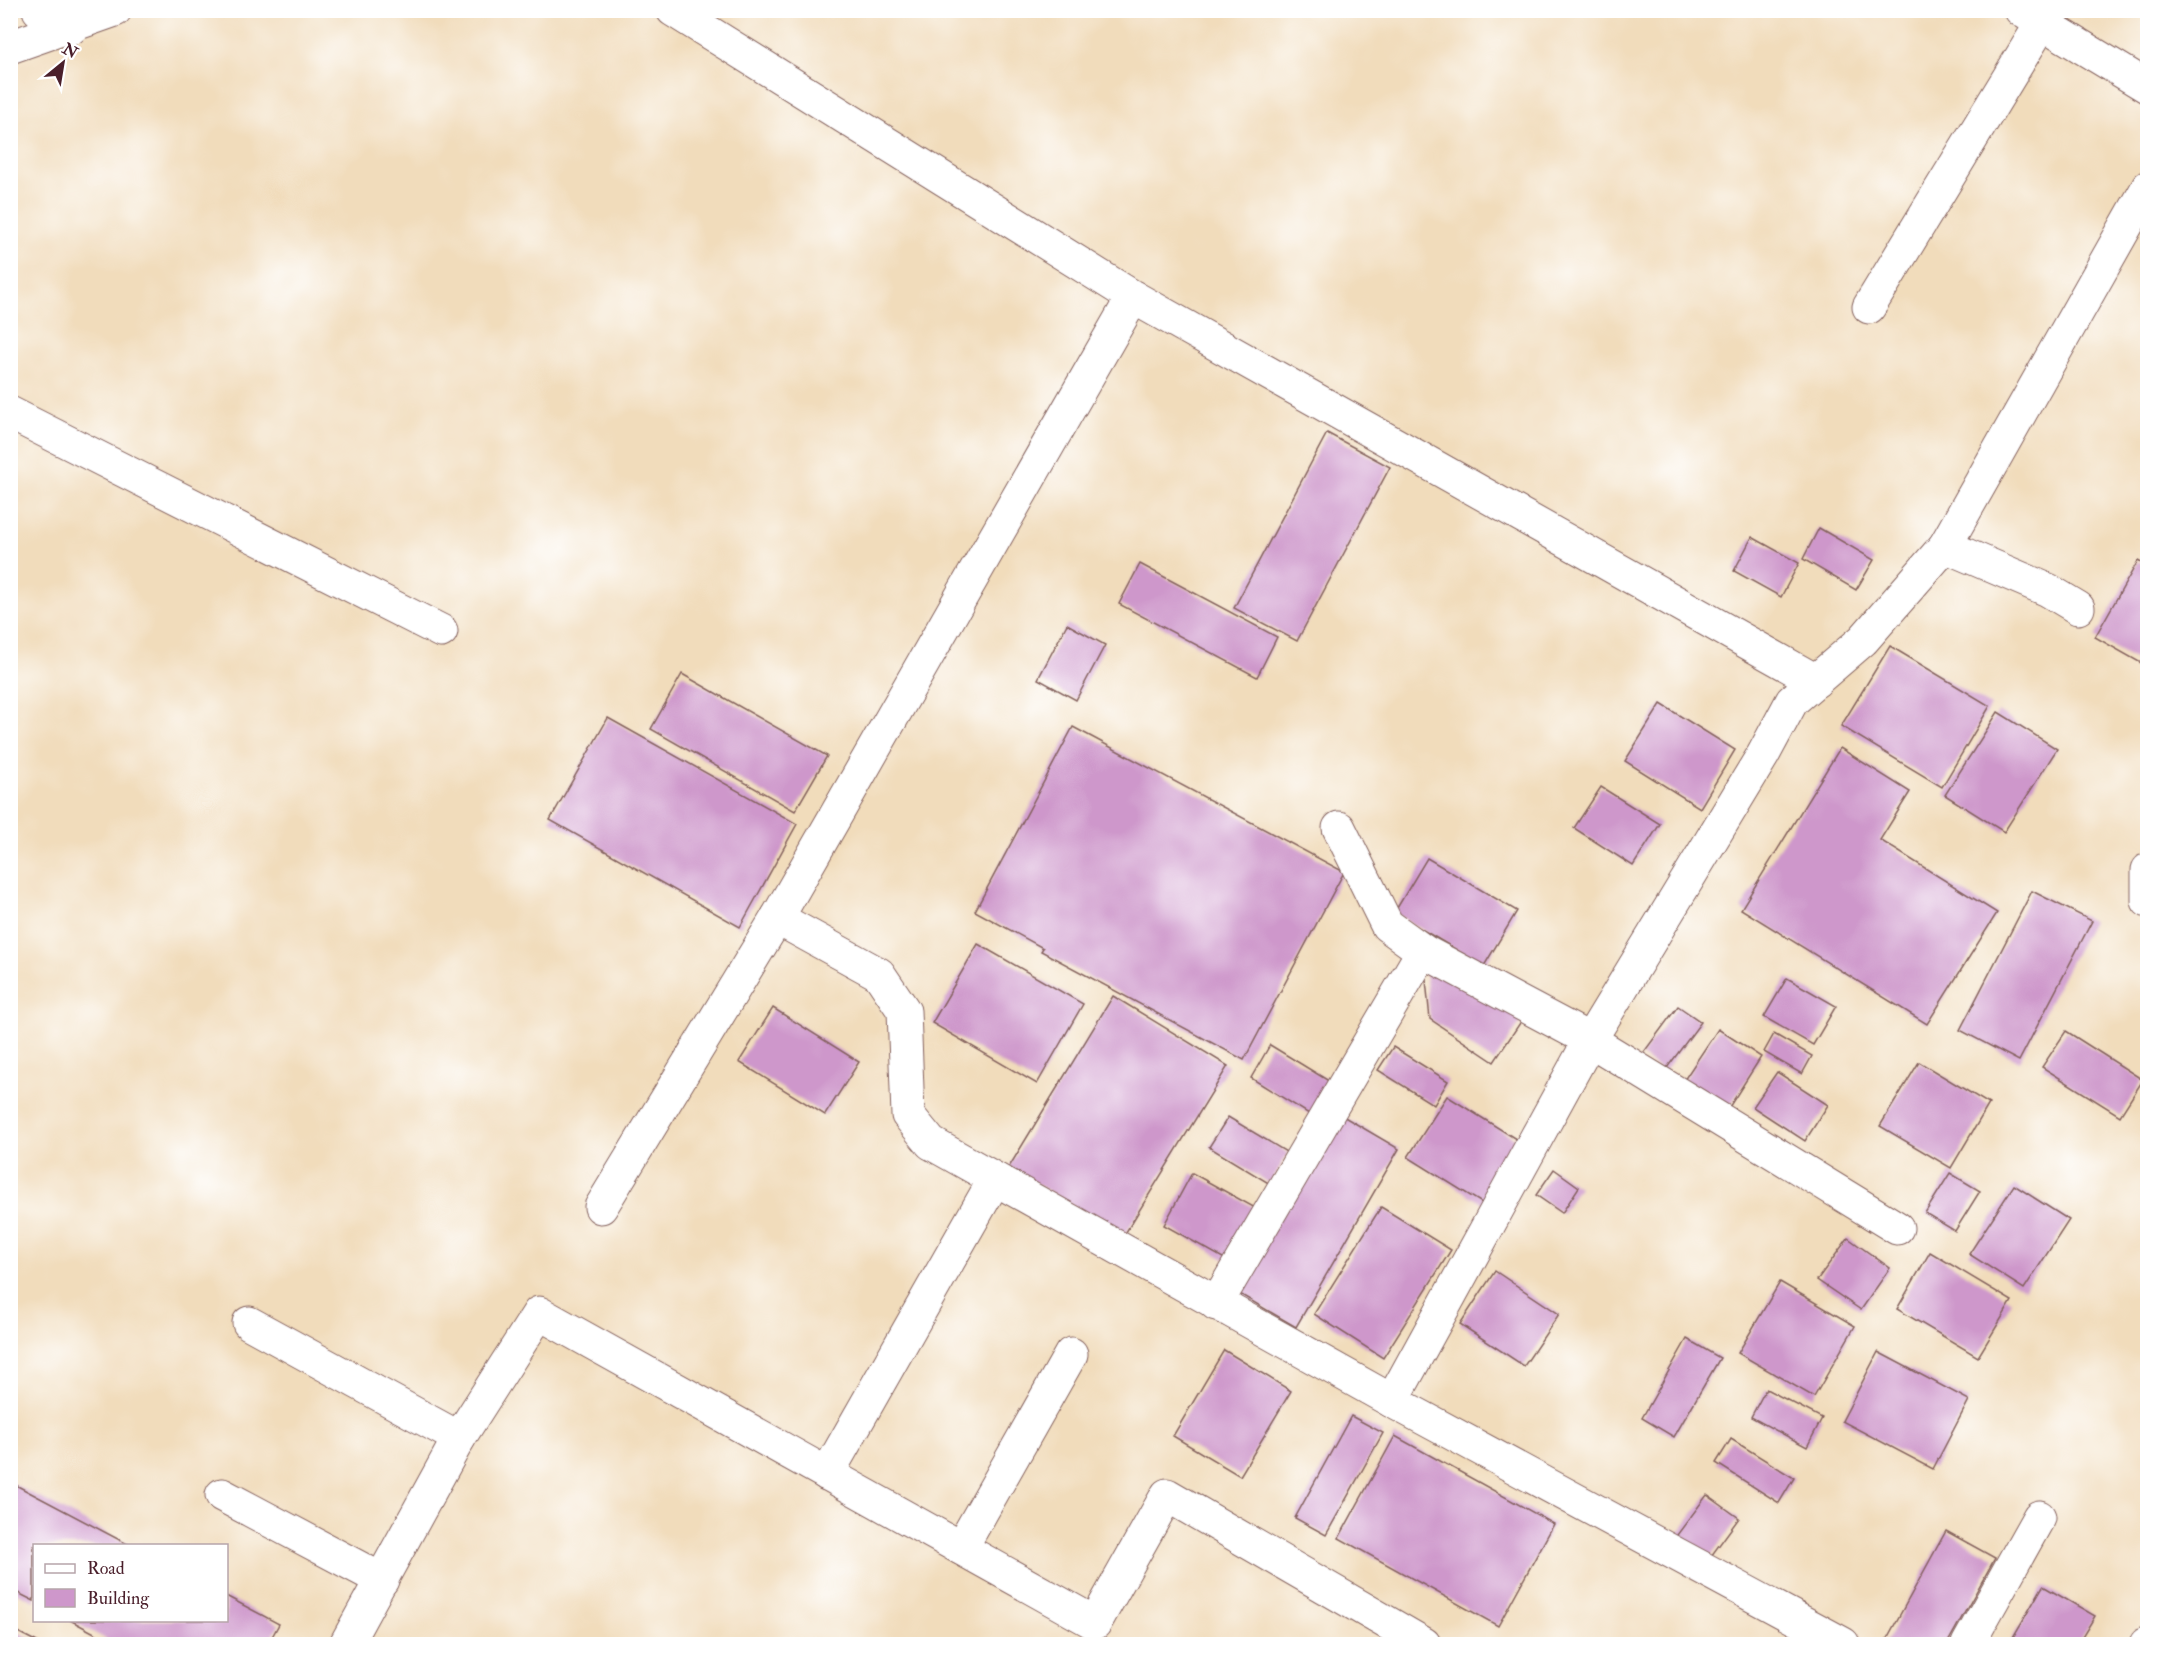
<svg xmlns="http://www.w3.org/2000/svg" width="2158" height="1655" font-family="'IM FELL Double Pica',serif">
  <style>
    .building { fill: #ce97cb }
    .lines { fill: none; stroke-linecap: round; stroke-linejoin: round }
    .minor-casing { stroke: #84615d; stroke-width: 35 }
    .tertiary-casing { stroke: #84615d; stroke-width: 35 }
    .minor { stroke: #fff; stroke-width: 33 }
    .tertiary { stroke: #fff; stroke-width: 33 }
  </style>
  <rect width="100%" height="100%" fill="#fff"/>
  <filter id="ink" filterUnits="userSpaceOnUse"><feTurbulence type="fractalNoise" baseFrequency=".0167" numOctaves="2"/><feDisplacementMap in="SourceGraphic" scale="12" xChannelSelector="R" yChannelSelector="G"/><feConvolveMatrix kernelMatrix="1 2 1 2 8 2 1 2 1" color-interpolation-filters="sRGB"/></filter>
  <filter id="wash" filterUnits="userSpaceOnUse"><feTurbulence type="fractalNoise" baseFrequency=".008" numOctaves="4" result="noise"/><feDisplacementMap in="SourceGraphic" scale="24" xChannelSelector="R" yChannelSelector="G"/><feGaussianBlur stdDeviation="1.35" result="paint"/><feColorMatrix in="noise" values="0 0 0 0 0 0 0 0 0 0 0 0 0 0 0 0 0 1.4 0 .05"/><feComposite in="paint" operator="in"/></filter>
  <g filter="url(#wash)">
    <rect width="100%" height="100%" fill="#f1dcbb"/>
    <g id="blocks">
      <g class="building">
        <path d="M1327,433L1390,467L1297,641L1234,608Z"/>
        <path d="M1819,528L1874,560L1856,590L1803,559Z"/>
        <path d="M1752,537L1799,563L1781,597L1734,571Z"/>
        <path d="M2138,561L2148,567V667L2095,637Z"/>
        <path d="M1140,564L1277,637L1257,677L1119,604Z"/>
        <path d="M1067,624L1105,645L1076,700L1038,679Z"/>
        <path d="M1890,646L1990,706L1942,787L1841,726Z"/>
        <path d="M682,674L827,756L795,811L651,729Z"/>
        <path d="M1661,704L1735,750L1700,808L1625,761Z"/>
        <path d="M1998,712L2057,749L2004,832L1945,795Z"/>
        <path d="M608,718L797,824L740,927L550,820Z"/>
        <path d="M1073,727L1344,872L1244,1060L1041,951L1043,948L975,911Z"/>
        <path d="M1840,748L1910,792L1880,840L1997,913L1927,1024L1741,909Z"/>
        <path d="M1601,787L1660,824L1633,866L1574,828Z"/>
        <path d="M1427,858L1517,911L1484,966L1394,913Z"/>
        <path d="M2032,891L2092,921L2019,1061L1960,1030Z"/>
        <path d="M978,944L1083,1004L1037,1084L932,1023Z"/>
        <path d="M1423,951L1522,1020L1494,1062L1430,1019Z"/>
        <path d="M1787,978L1836,1006L1813,1045L1764,1017Z"/>
        <path d="M1113,996L1228,1066L1123,1237L1009,1167Z"/>
        <path d="M1678,1006L1701,1022L1664,1072L1641,1056Z"/>
        <path d="M773,1008L859,1062L825,1115L739,1062Z"/>
        <path d="M1718,1029L1761,1057L1726,1112L1682,1083Z"/>
        <path d="M2066,1031L2143,1080L2120,1116L2042,1067Z"/>
        <path d="M1774,1034L1812,1056L1802,1074L1764,1052Z"/>
        <path d="M1270,1045L1337,1086L1317,1119L1251,1078Z"/>
        <path d="M1393,1047L1448,1081L1434,1105L1378,1070Z"/>
        <path d="M1919,1062L1989,1104L1951,1168L1880,1126Z"/>
        <path d="M1777,1072L1828,1105L1805,1141L1753,1107Z"/>
        <path d="M1447,1096L1524,1144L1485,1205L1408,1157Z"/>
        <path d="M1336,1112L1399,1149L1296,1327L1233,1290Z"/>
        <path d="M1228,1117L1288,1153L1270,1184L1209,1147Z"/>
        <path d="M1554,1169L1579,1187L1562,1213L1536,1195Z"/>
        <path d="M1192,1173L1259,1210L1230,1262L1164,1225Z"/>
        <path d="M1950,1173L1980,1191L1955,1231L1925,1213Z"/>
        <path d="M2014,1185L2069,1220L2024,1289L1969,1254Z"/>
        <path d="M1381,1207L1451,1250L1383,1358L1314,1314Z"/>
        <path d="M1848,1238L1890,1268L1861,1310L1817,1280Z"/>
        <path d="M1930,1252L2012,1301L1978,1357L1897,1309Z"/>
        <path d="M1495,1271L1559,1314L1524,1366L1460,1324Z"/>
        <path d="M1780,1282L1855,1326L1814,1397L1738,1353Z"/>
        <path d="M1687,1339L1720,1358L1674,1437L1642,1418Z"/>
        <path d="M1224,1350L1291,1391L1240,1476L1173,1436Z"/>
        <path d="M1878,1352L1969,1400L1933,1469L1842,1421Z"/>
        <path d="M1766,1389L1822,1418L1807,1447L1751,1417Z"/>
        <path d="M1351,1416L1383,1433L1326,1535L1295,1518Z"/>
        <path d="M1395,1436L1554,1524L1498,1626L1339,1538Z"/>
        <path d="M1731,1439L1794,1478L1779,1503L1716,1463Z"/>
        <path d="M10,1482L131,1546H34V1601L10,1589Z"/>
        <path d="M1707,1495L1739,1518L1706,1563L1674,1539Z"/>
        <path d="M1946,1531L1995,1558L1947,1644H1884Z"/>
        <path d="M2043,1586L2095,1616L2078,1644H2009Z"/>
        <path d="M226,1596L279,1624L268,1644H115L70,1620H226Z"/>
        <path d="M10,1628L41,1644H10Z"/>
      </g>
    </g>
  </g>
  <g filter="url(#ink)">
    <use href="#blocks" fill-opacity="0" stroke="#84615d" stroke-width="1.5"/>
    <g class="lines">
      <g class="minor-casing">
        <g id="minor">
          <path d="M39,10L71,28"/>
          <path d="M673,10L1133,297L1816,681"/>
          <path d="M2021,10L2148,87"/>
          <path d="M1869,307L2042,23"/>
          <path d="M10,413L441,631"/>
          <path d="M1945,546L2048,590L2078,608"/>
          <path d="M1339,828L1387,925L1423,951L1590,1040L1897,1228"/>
          <path d="M2148,870V901"/>
          <path d="M777,918L879,974L904,1011L908,1115L931,1143L1392,1401L1843,1644"/>
          <path d="M601,1207L777,918L1133,297"/>
          <path d="M1216,1304L1423,951"/>
          <path d="M249,1323L459,1438"/>
          <path d="M1392,1401L1590,1040L1763,755L1792,701L1863,640L1945,546L2148,187"/>
          <path d="M827,1474L995,1179"/>
          <path d="M222,1495L382,1580"/>
          <path d="M961,1548L1071,1354"/>
          <path d="M346,1644L459,1438L539,1313L1095,1623L1167,1495L1424,1644"/>
          <path d="M1968,1644L2039,1517"/>
          <path d="M2146,1644H2147"/>
        </g>
      </g>
      <g class="tertiary-casing">
        <path id="tertiary" d="M10,47L115,10"/>
      </g>
      <use href="#minor" class="minor"/>
      <use href="#tertiary" class="tertiary"/>
    </g>
  </g>
  <rect width="2158" height="1655" fill="none" stroke="#fff" stroke-width="36"/>
  <rect x="33" y="1544" width="195" height="78" fill="#ffffff" stroke="#b7a5aa" stroke-width="1.5"/>
  <rect x="45" y="1564" width="30" height="9" fill="#ffffff" stroke="#b7a5aa" stroke-width="1.5"/>
  <text x="87" y="1574" font-size="18" fill="#4a1f2b">Road</text>
  <rect x="45" y="1589" width="30" height="18" fill="#ce97cb" stroke="#b7a5aa" stroke-width="1.5"/>
  <text x="87" y="1604" font-size="18" fill="#4a1f2b">Building</text>
  <g transform="translate(63 63) rotate(30)" stroke="#ffffff" stroke-width="4.5" paint-order="stroke">
  <path d="M0-4.5L10 22L0 15L-10 22Z" fill="#4a1f2b"/>
  <text y="-9" font-size="16" font-weight="bold" text-anchor="middle" fill="#4a1f2b">N</text>
  </g>
</svg>
